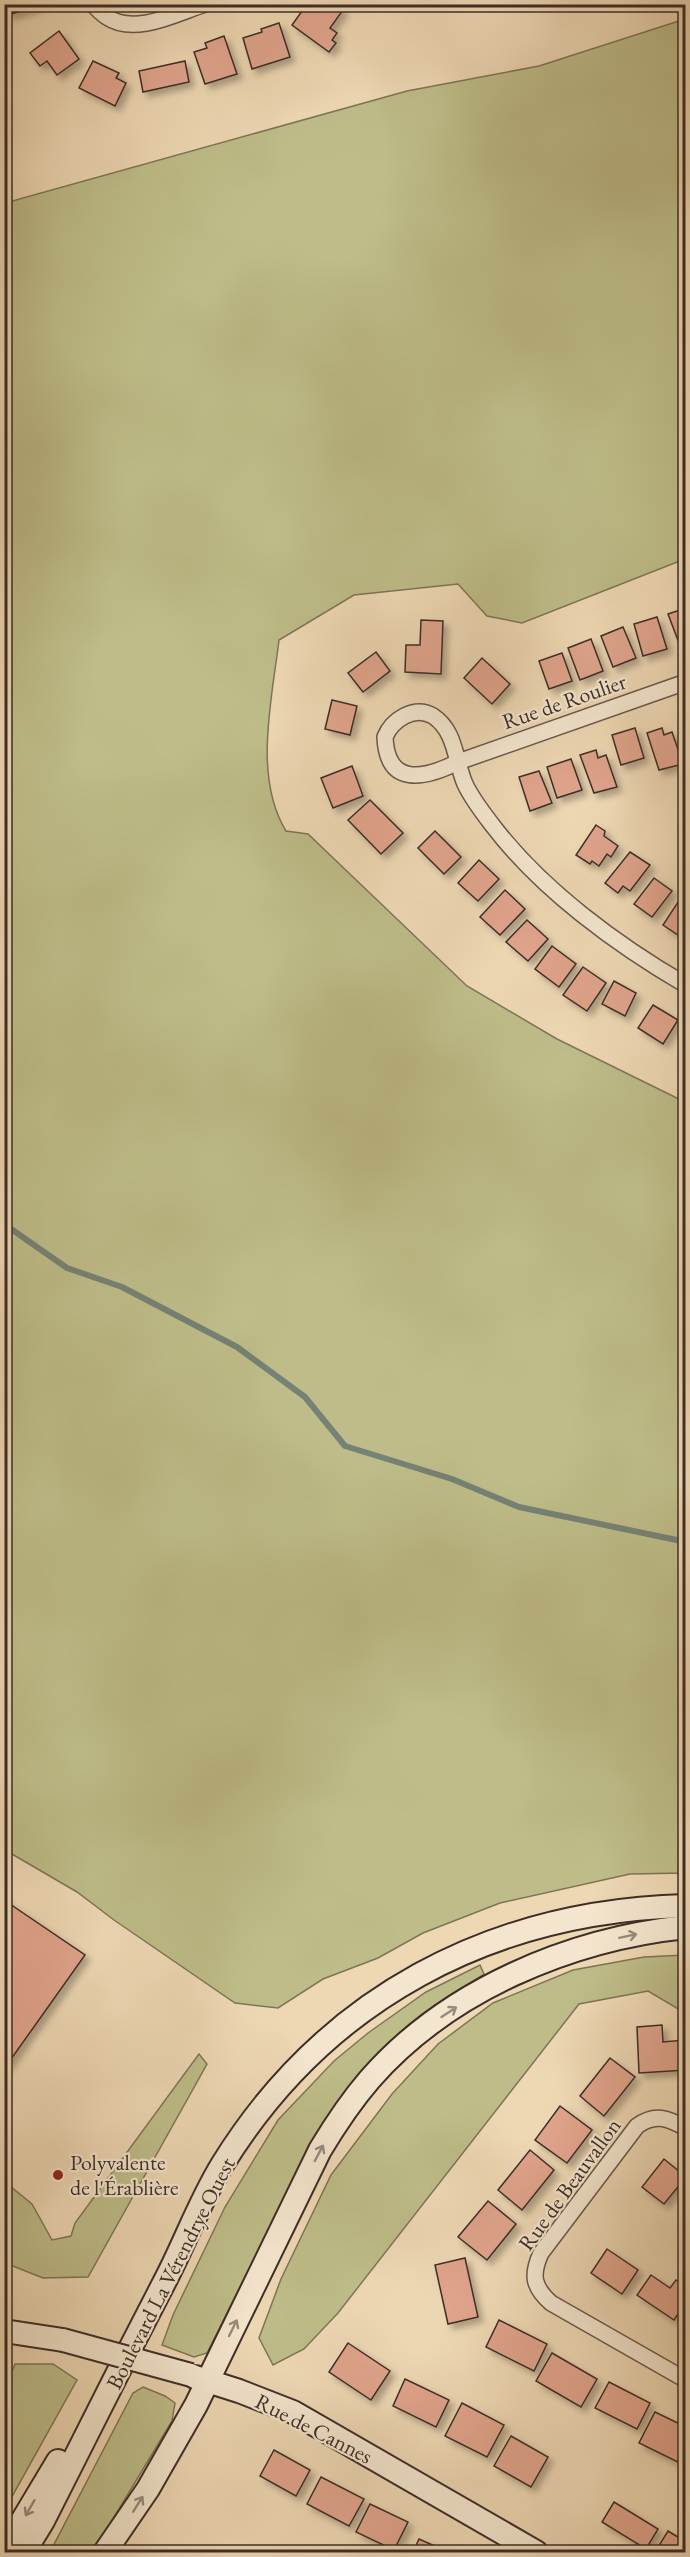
<svg xmlns="http://www.w3.org/2000/svg" width="690" height="2557" font-family="'EB Garamond',serif">
  <style>
    .green { fill: #bebd89; stroke: #7e7558; stroke-width: 1.5 }
    .lines { fill: none; stroke-linecap: round; stroke-linejoin: round }
    .stream { stroke: #758275; stroke-width: 6 }
    .building { fill: #e0a48c; stroke: #3d2d28; stroke-width: 1.5; filter: url(#shadow) }
    .street-casing { stroke: #69584b; stroke-width: 18 }
    .secondary-casing { stroke: #3d2d28; stroke-width: 26 }
    .street { stroke: #f4e6ce; stroke-width: 15 }
    .secondary { stroke: #f4e6ce; stroke-width: 22 }
    .secondary-bridge-casing { stroke: #3d2d28; stroke-width: 26; stroke-linecap: butt }
    .secondary-bridge { stroke: #f4e6ce; stroke-width: 22 }
    .oneway { stroke: #988a7b }
    .poi-dot { fill: #8f2418; stroke: #f4e6ce; stroke-width: 2 }
    .labels { text-anchor: middle; stroke-width: 4.5; stroke-linejoin: round; paint-order: stroke }
    .street-label { font-size: 22px; fill: #3d2d28; stroke: #f4e6ce }
    .poi-label { font-size: 22px; fill: #3d2d28; stroke: #f4e6ce; text-anchor: start }
  </style>
  <defs>
    <filter id="shadow"><feDropShadow dx="5" dy="5" stdDeviation="3" flood-color="#0004"/></filter>
  </defs>
  <rect width="100%" height="100%" fill="#eed8b4"/>
  <filter id="stains"><feTurbulence type="fractalNoise" baseFrequency=".00333" numOctaves="4"/><feColorMatrix values="0 0 0 0 .2 0 0 0 0 .09 0 0 0 0 .02 0 0 0 .5 -.17"/></filter>
  <radialGradient id="worn" r=".72"><stop offset=".6" stop-color="#630" stop-opacity="0"/><stop offset="1" stop-color="#630" stop-opacity=".3"/></radialGradient>
  <g class="green">
    <path d="M685,19V559L522,623L487,616L458,584L354,595L279,640C272,699 253,777 286,831L308,834L467,986L557,1039L685,1102V1873L630,1874L500,1903L423,1933L378,1958L323,1979L278,2008L235,2003L114,1920L77,1892L5,1850V203L407,91L539,66Z"/>
    <path d="M685,1955V2013L648,1991L579,2004L338,2313L304,2349L273,2365L259,2338L281,2279L331,2175L392,2094L438,2044L493,2003L573,1970L644,1957Z"/>
    <path d="M480,1965L484,1974L424,2014L389,2046L314,2140L207,2353L194,2357L162,2345L173,2315L225,2207L278,2120L334,2061L368,2033L426,1992Z"/>
    <path d="M199,2054L207,2064L88,2277L43,2278L5,2263V2182L32,2204L52,2240L71,2236L75,2223Z"/>
    <path d="M15,2364H53L77,2380L5,2509V2388Z"/>
    <path d="M143,2387L165,2396L175,2403L172,2421L93,2552H50L133,2393Z"/>
  </g>
  <g class="lines">
    <path class="stream" d="M4,1224L67,1268L122,1287L237,1347L305,1397L345,1446L452,1479L519,1507L686,1542"/>
  </g>
  <g class="building">
    <path d="M5,4H40L41,5L8,15Z"/>
    <path d="M307,4H335L343,10L330,28L337,33L332,40L336,43L329,52L292,25Z"/>
    <path d="M279,23L290,57L252,69L243,38L262,32L261,29Z"/>
    <path d="M59,31L79,59L57,75L47,61L40,66L30,53Z"/>
    <path d="M224,36L237,74L205,84L194,52L207,48L205,43Z"/>
    <path d="M93,61L119,73L116,78L126,83L115,106L79,88Z"/>
    <path d="M185,61L189,82L143,92L139,71Z"/>
    <path d="M686,608V641L679,643L668,614Z"/>
    <path d="M657,617L667,649L643,656L634,624Z"/>
    <path d="M421,620L443,621L441,674L405,672L406,645H420Z"/>
    <path d="M623,627L636,658L613,667L601,636Z"/>
    <path d="M591,639L603,671L580,680L568,648Z"/>
    <path d="M376,652L390,671L363,692L348,673Z"/>
    <path d="M562,653L572,681L549,689L539,661Z"/>
    <path d="M482,658L510,684L492,704L464,678Z"/>
    <path d="M332,700L357,706L350,735L325,729Z"/>
    <path d="M635,728L644,758L621,765L612,735Z"/>
    <path d="M662,728L664,735L672,732L683,764L659,770L647,733Z"/>
    <path d="M596,750L598,758L606,755L617,787L594,793L580,755Z"/>
    <path d="M571,759L582,790L557,798L547,767Z"/>
    <path d="M352,766L363,796L333,808L321,778Z"/>
    <path d="M539,771L552,803L530,811L519,777Z"/>
    <path d="M370,800L403,833L381,854L348,820Z"/>
    <path d="M596,825L605,831L604,836L618,846L611,857L607,854L599,866L592,861L590,864L576,855Z"/>
    <path d="M435,831L461,857L444,874L418,848Z"/>
    <path d="M630,852L650,865L630,891L623,886L618,893L605,883Z"/>
    <path d="M479,860L499,879L478,901L458,883Z"/>
    <path d="M654,878L672,891L652,917L634,904Z"/>
    <path d="M505,890L525,909L500,935L480,917Z"/>
    <path d="M682,896L686,898V934L681,931L678,935L663,925Z"/>
    <path d="M527,920L548,939L528,961L506,942Z"/>
    <path d="M552,946L576,964L559,987L535,969Z"/>
    <path d="M583,967L606,983L587,1011L563,995Z"/>
    <path d="M614,981L636,993L625,1016L602,1004Z"/>
    <path d="M653,1005L678,1020L663,1044L638,1028Z"/>
    <path d="M4,1900L85,1955L4,2069Z"/>
    <path d="M662,2025L663,2042L685,2040L686,2070L639,2073L637,2027Z"/>
    <path d="M610,2058L635,2077L604,2116L580,2096Z"/>
    <path d="M560,2106L592,2130L567,2163L535,2140Z"/>
    <path d="M530,2150L554,2170L522,2210L498,2190Z"/>
    <path d="M664,2159L686,2177L664,2204L642,2187Z"/>
    <path d="M488,2201L516,2224L487,2260L458,2237Z"/>
    <path d="M607,2249L638,2270L622,2294L591,2273Z"/>
    <path d="M465,2258L478,2317L448,2324L435,2265Z"/>
    <path d="M651,2275L670,2288L676,2280L686,2287V2302L674,2320L637,2295Z"/>
    <path d="M499,2320L547,2344L534,2371L486,2347Z"/>
    <path d="M348,2343L390,2371L371,2400L329,2372Z"/>
    <path d="M552,2353L597,2379L581,2407L536,2381Z"/>
    <path d="M405,2379L449,2400L436,2427L393,2406Z"/>
    <path d="M609,2382L650,2403L637,2429L595,2408Z"/>
    <path d="M462,2403L504,2425L487,2457L445,2436Z"/>
    <path d="M655,2412L686,2427V2457L682,2464L639,2443Z"/>
    <path d="M511,2436L548,2457L531,2487L494,2466Z"/>
    <path d="M274,2450L310,2470L296,2496L260,2476Z"/>
    <path d="M321,2477L364,2499L349,2526L307,2504Z"/>
    <path d="M614,2502L658,2529L646,2549L602,2522Z"/>
    <path d="M370,2504L408,2522L394,2550L356,2532Z"/>
    <path d="M668,2531L686,2542V2552H655Z"/>
    <path d="M419,2539L448,2552H413Z"/>
  </g>
  <g class="lines">
    <g class="street-casing">
      <g id="street">
        <path d="M93,4C97,9 102,14 107,17C135,36 177,13 205,4"/>
        <path d="M686,682L458,762C424,779 387,787 385,737C392,720 414,705 433,716C456,731 455,761 465,784C472,799 483,813 493,826C542,890 617,945 686,985"/>
        <path d="M686,2128C667,2118 655,2113 637,2126L541,2253C531,2275 533,2287 551,2303L686,2380"/>
      </g>
    </g>
    <g class="secondary-casing">
      <g id="secondary">
        <path d="M4,2331L63,2340"/>
        <path d="M195,2377L239,2391L293,2412L536,2552"/>
        <path d="M4,2551L58,2461"/>
        <path d="M24,2552L43,2521C84,2439 125,2358 167,2277C186,2240 200,2201 222,2165C325,1998 491,1911 686,1906"/>
        <path d="M105,2552L148,2489L196,2405L320,2150C335,2125 351,2101 370,2079C448,1990 570,1939 686,1927"/>
      </g>
    </g>
    <use href="#street" class="street"/>
    <use href="#secondary" class="secondary"/>
    <g class="secondary-bridge-casing">
      <path id="secondary-bridge" d="M63,2340L191,2375"/>
    </g>
    <use href="#secondary-bridge" class="secondary-bridge"/>
  </g>
  <defs><path id="oneway-shaft" d="M-6 0H5M1.5-3L5.5 0L1.5 3" fill="none" stroke-width="1.6" stroke-linecap="round" stroke-linejoin="round" transform="scale(1.5)"/></defs>
  <g class="oneway">
    <use href="#oneway-shaft" transform="translate(628 1936) rotate(-12)"/>
    <use href="#oneway-shaft" transform="translate(449 2012) rotate(-33)"/>
    <use href="#oneway-shaft" transform="translate(319 2153) rotate(-62)"/>
    <use href="#oneway-shaft" transform="translate(233 2328) rotate(-64)"/>
    <use href="#oneway-shaft" transform="translate(138 2504) rotate(-58)"/>
    <use href="#oneway-shaft" transform="translate(30 2508) rotate(120)"/>
  </g>
  <circle class="poi-dot" cx="58" cy="2175" r="6"/>
  <g class="labels">
    <g class="street-label">
      <text transform="translate(564 701) rotate(-19)" y="8">Rue de Roulier</text>
      <text transform="translate(569 2184) rotate(-54)" y="8">Rue de Beauvallon</text>
      <text transform="translate(170 2273) rotate(-63)" y="8">Boulevard La Vérendrye Ouest</text>
      <text transform="translate(314 2428) rotate(27)" y="8">Rue de Cannes</text>
    </g>
    <g class="poi-label">
      <text x="70" y="2170">Polyvalente<tspan x="70" dy="25">de l'Érablière</tspan></text>
    </g>
  </g>
  <rect width="690" height="2557" fill="none" stroke="#eed8b4" stroke-width="24"/>
  <rect x="6" y="6" width="678" height="2545" fill="none" stroke="#3d2d28" stroke-width="3"/>
  <rect x="12" y="12" width="666" height="2533" fill="none" stroke="#3d2d28" stroke-width="1.5"/>
  <rect width="100%" height="100%" filter="url(#stains)"/>
  <rect width="100%" height="100%" fill="url(#worn)"/>
</svg>
